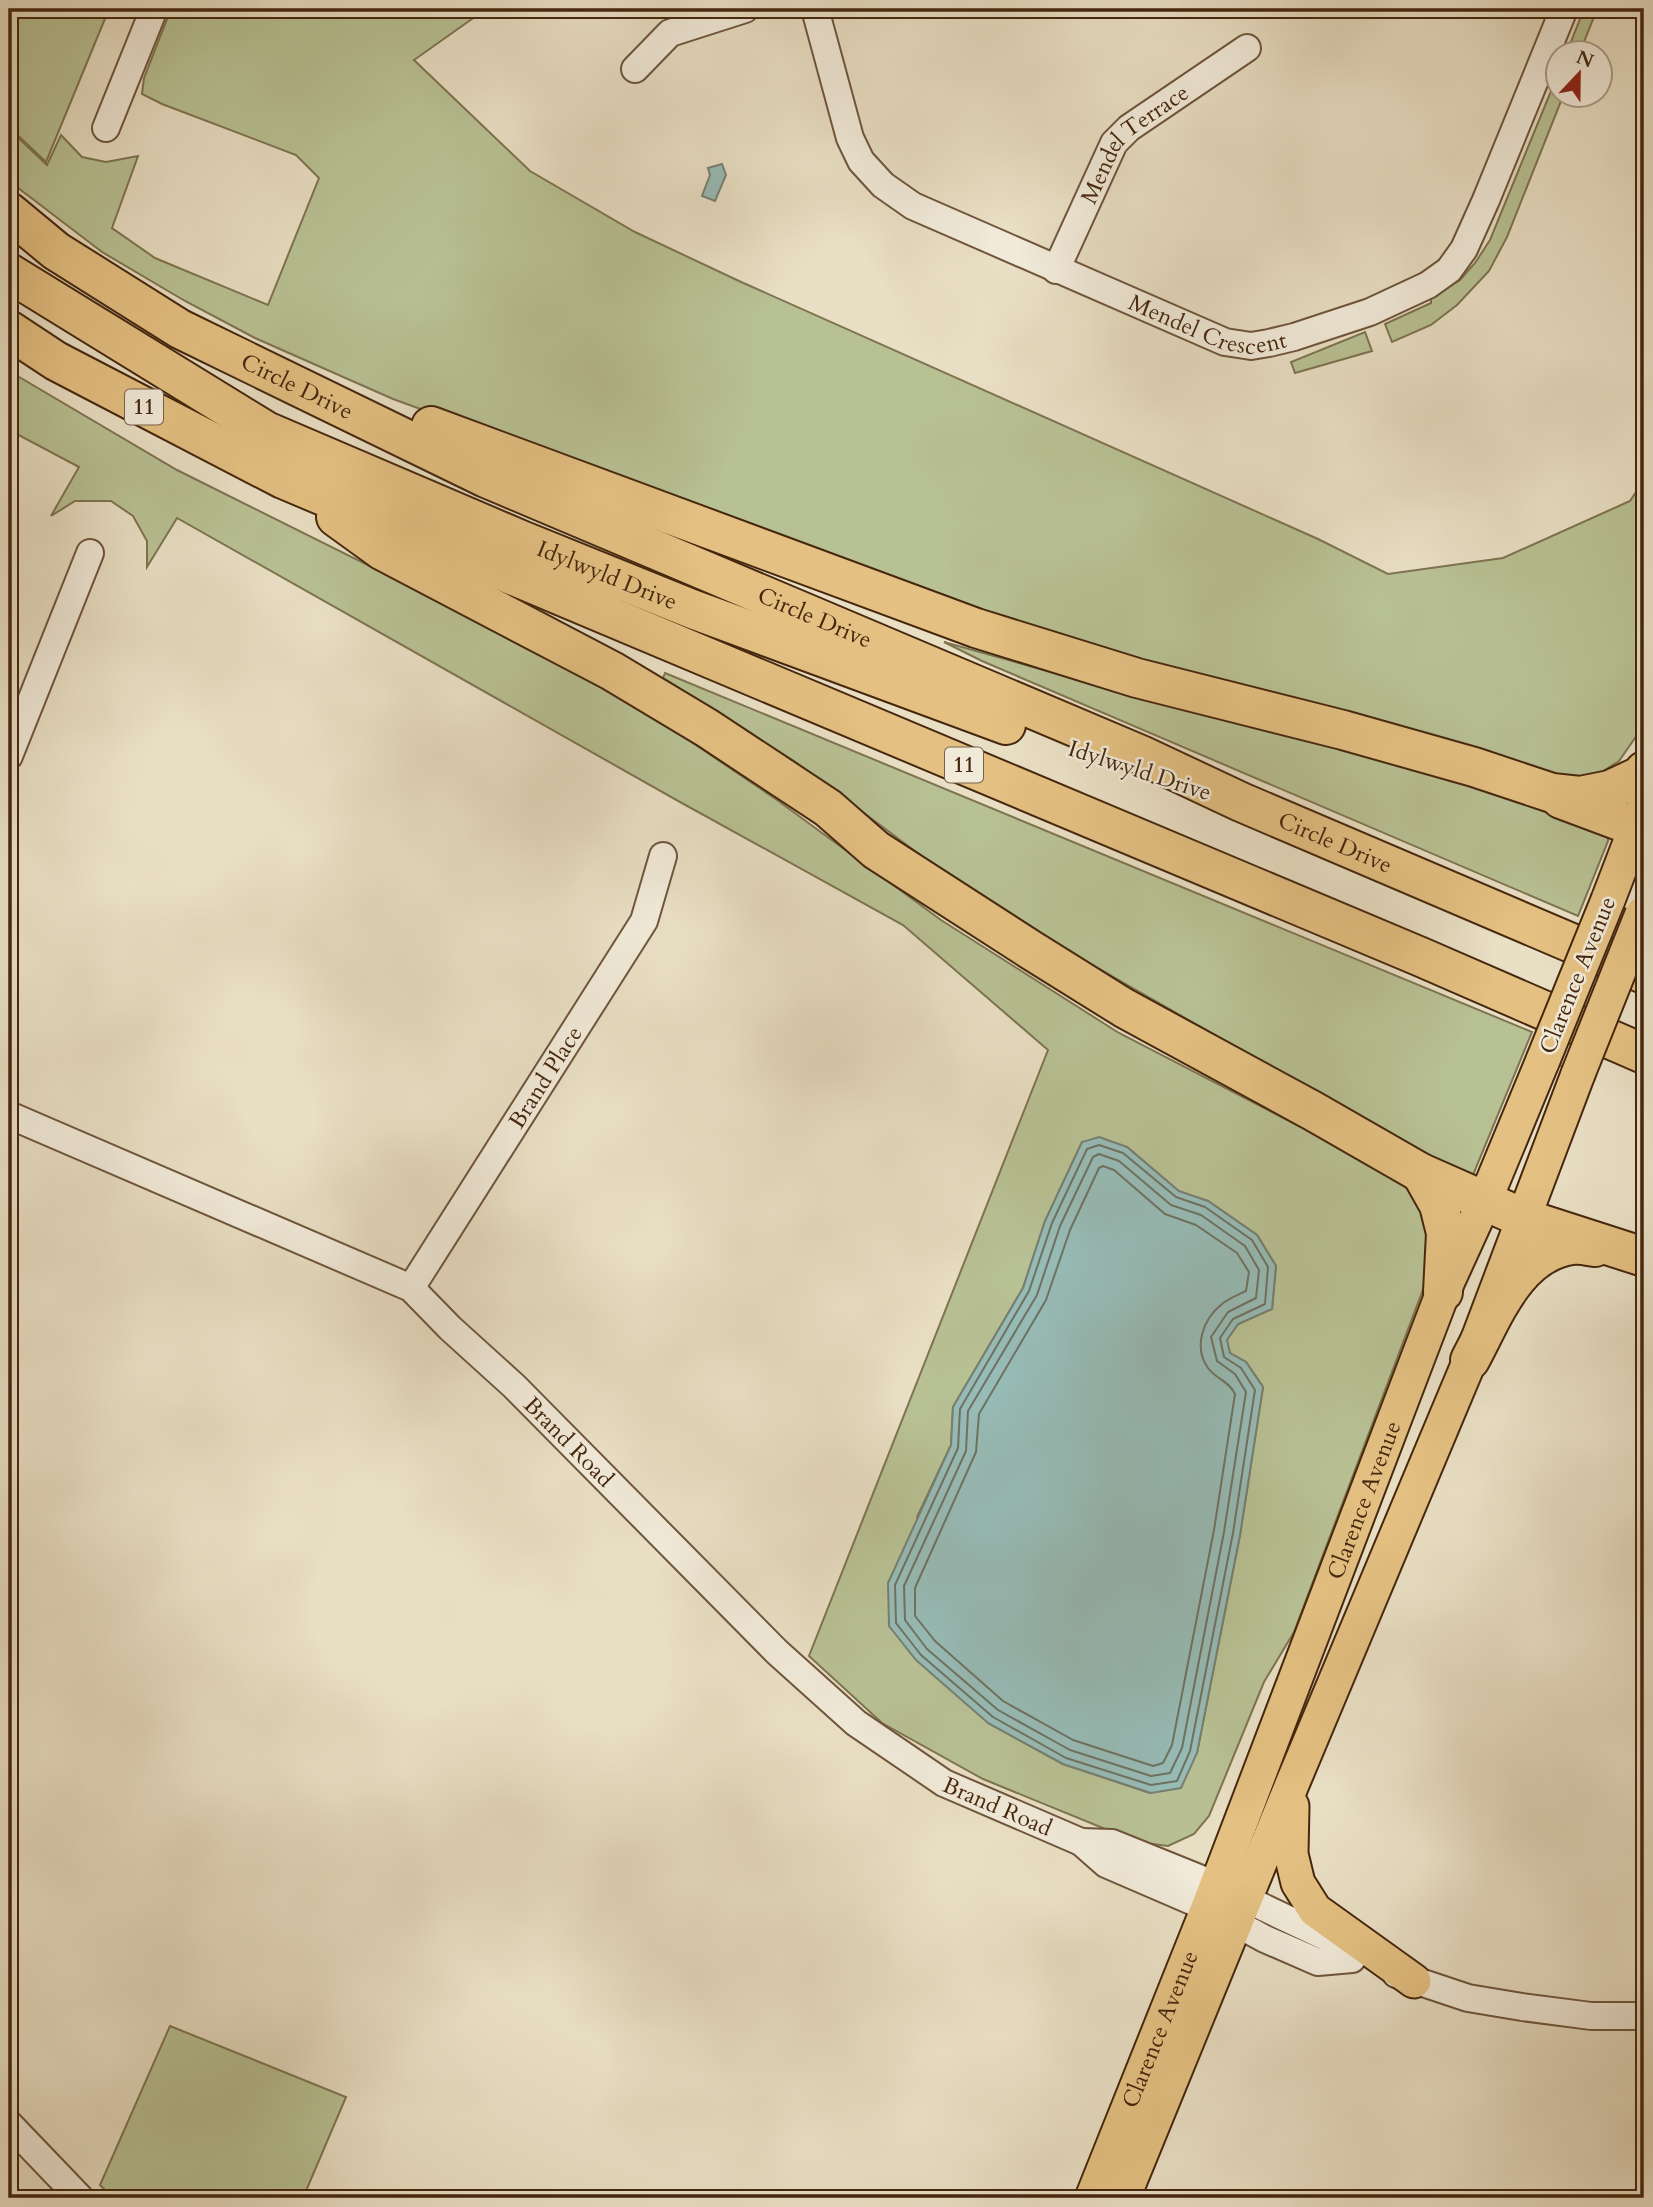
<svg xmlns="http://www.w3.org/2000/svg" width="1653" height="2207" font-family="Cardo,serif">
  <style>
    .green { fill: #b8c194; stroke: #7e7451; stroke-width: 2; fill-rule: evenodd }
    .water { fill: #97bcb7; stroke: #768073; stroke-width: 2 }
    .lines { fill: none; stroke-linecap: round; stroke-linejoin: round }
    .shore { stroke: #6e7262; stroke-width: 2 }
    .minor-casing { stroke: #6e553c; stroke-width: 30 }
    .major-casing { stroke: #45270e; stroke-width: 37 }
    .highway-casing { stroke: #45270e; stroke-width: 42 }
    .minor { stroke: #f1ead9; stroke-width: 26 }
    .major { stroke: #e4c082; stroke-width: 33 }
    .highway { stroke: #e4c082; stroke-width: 38 }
    .major-bridge-casing { stroke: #45270e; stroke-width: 37; stroke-linecap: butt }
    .major-bridge { stroke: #e4c082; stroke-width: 33 }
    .labels { text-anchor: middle; stroke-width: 5; stroke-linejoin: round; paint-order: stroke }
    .shield { fill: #f1ead9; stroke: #79624b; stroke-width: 2 }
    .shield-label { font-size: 21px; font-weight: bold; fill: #45270e }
    .street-label { font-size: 23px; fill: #45270e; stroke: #f1ead9 }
  </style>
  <rect width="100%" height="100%" fill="#e9dfc4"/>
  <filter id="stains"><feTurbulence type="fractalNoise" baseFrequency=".00286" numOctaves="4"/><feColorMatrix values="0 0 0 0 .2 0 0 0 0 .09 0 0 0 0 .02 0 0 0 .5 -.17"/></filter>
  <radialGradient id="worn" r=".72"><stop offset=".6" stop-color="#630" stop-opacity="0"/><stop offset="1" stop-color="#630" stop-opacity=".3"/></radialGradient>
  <g class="green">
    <path d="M9,9H109L46,162L9,127Z"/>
    <path d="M171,9H486L414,60L530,171L635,232L739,281L1318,539L1388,574L1503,558L1630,501L1644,480V725L1619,761L1597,775L1574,781L1029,631L393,399L255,338L185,301L102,252L9,181V129L47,165L61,135L82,157L106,162L138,156L112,228L155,258L268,305L319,178L296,155L162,104L142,94L144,78Z"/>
    <path d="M1584,9H1597L1580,52H1567Z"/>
    <path d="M1551,91L1563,96L1507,237L1489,271L1457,305L1431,325L1392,342L1385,324L1431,303V298L1460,280L1475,263L1490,240Z"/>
    <path d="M1365,332L1372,351L1295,373L1291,362Z"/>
    <path d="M9,371L177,470L480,621L649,713L777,800L941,920L1119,1033L1382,1169L1417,1191L1433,1263L1294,1632L1264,1682L1209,1816L1194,1834L1168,1846L1137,1842L983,1779L882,1723L809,1656L1048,1050L903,925L680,802L177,518L147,567V541L133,516L111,501H75L51,516L79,467L9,430ZM1082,1142L1127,1147L1179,1192L1208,1201L1257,1235L1276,1266L1272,1309L1238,1324L1226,1340L1230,1353L1246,1362L1263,1387L1240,1535L1197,1753L1150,1793L1063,1764L988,1723L917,1517L951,1445L953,1407L1023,1288L1045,1221Z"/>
    <path d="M944,642L1094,684L1354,745L1608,831V841L1578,916L982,661Z"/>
    <path d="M665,673L1532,1032L1473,1175L1463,1177L1061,947L927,860L794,761L663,678Z"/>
    <path d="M170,2026L346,2097L303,2198H113L100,2185Z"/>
  </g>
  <g class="water">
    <path d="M722,164L726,175L715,201L702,196L710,175L708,168Z"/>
    <path d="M1099,1137L1127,1147L1179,1191L1208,1201L1257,1235L1276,1266L1272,1309L1238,1324L1227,1340L1230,1353L1246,1362L1263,1387L1240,1535L1197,1753L1181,1788L1151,1793L1063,1764L988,1723L916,1660L889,1626L888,1583L951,1445L953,1407L1023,1288L1045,1221L1082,1142Z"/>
  </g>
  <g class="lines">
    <g class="shore">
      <path d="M1099,1145L1123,1153L1176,1197L1205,1207L1252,1240L1268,1267L1265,1304L1233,1319L1220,1338L1224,1357L1241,1368L1255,1390L1233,1533L1190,1751L1177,1781L1151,1785L1066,1758L993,1717L921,1655L896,1623L895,1585L958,1448L960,1409L1029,1291L1052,1223L1087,1149Z"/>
      <path d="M1099,1154L1119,1161L1171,1205L1201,1215L1245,1246L1259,1270L1256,1298L1228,1312L1211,1337L1217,1361L1235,1374L1246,1392L1224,1532L1182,1748L1170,1773L1151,1776L1070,1750L998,1710L927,1649L905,1620L904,1586L966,1451L968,1411L1037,1295L1060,1226L1093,1157Z"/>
      <path d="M1103,1166L1114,1170L1165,1214L1196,1225L1237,1253L1249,1272L1246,1291C1238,1295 1229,1298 1222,1304C1203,1319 1193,1347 1208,1368C1217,1380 1228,1380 1235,1394L1214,1530L1172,1745L1163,1763L1153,1766L1073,1740L1003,1701L935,1641L915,1616V1588L976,1452L979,1414L1046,1300L1070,1230L1099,1168Z"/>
    </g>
    <g class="minor-casing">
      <g id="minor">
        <path id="s1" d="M815,9L850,138L861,161L883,185L913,206L1225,342L1251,346L1269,343L1294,337L1370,312L1428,285L1449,270L1464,249L1486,200L1564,9"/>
        <path d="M635,69L670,33L745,9"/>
        <path d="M106,128L154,9"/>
        <path id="s2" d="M1056,270L1114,143L1129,128L1247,48"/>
        <path d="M9,756L90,553"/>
        <path id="s3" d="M9,1115L411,1288L450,1328L514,1386L777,1652L856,1723L944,1783L1081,1842L1106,1864L1208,1908L1265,1939L1318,1962L1352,1959"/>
        <path id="s4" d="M411,1288L644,921L663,856"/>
        <path d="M1081,1842L1112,1843L1216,1885L1326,1937L1347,1955"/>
        <path d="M1396,1974L1468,1998L1522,2007L1591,2016H1644"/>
        <path d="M9,2124L80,2198"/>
      </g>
    </g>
    <g class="major-casing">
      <g id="major">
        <path d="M1608,900L1644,806"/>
        <path d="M1292,1806L1291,1854L1298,1883L1315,1910L1414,1981"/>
        <path id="s5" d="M1092,2198L1208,1908L1443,1292L1485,1200L1543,1060"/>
        <path d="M1123,2198L1293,1782L1470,1360L1578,1074"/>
      </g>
    </g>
    <g class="highway-casing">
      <g id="highway">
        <path id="s6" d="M9,212L56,251L180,329L486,478L1141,755L1241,802L1644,974"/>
        <path id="s7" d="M9,273L266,431L521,540L692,609L1006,725"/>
        <path d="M9,330L56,361L283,479L1421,957L1644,1054"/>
        <path d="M431,426L976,628L1137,678L1343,730L1474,767L1552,793L1580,796L1610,790L1642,775L1644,771"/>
        <path d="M336,517L383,551L612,671L707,728L828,808L876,850L1031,950L1124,1008L1313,1111L1421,1173L1523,1218L1644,1257"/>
        <path d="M1561,799L1644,830"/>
        <path d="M1421,1173L1439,1205L1446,1233L1443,1292"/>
        <path d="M1470,1360C1494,1316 1516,1252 1573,1245C1580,1244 1588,1246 1595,1247"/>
      </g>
    </g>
    <use href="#minor" class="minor"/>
    <use href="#major" class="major"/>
    <use href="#highway" class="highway"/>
    <g class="major-bridge-casing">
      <g id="major-bridge">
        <path d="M1543,1060L1608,900"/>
        <path d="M1578,1074L1642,914"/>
      </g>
    </g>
    <use href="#major-bridge" class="major-bridge"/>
  </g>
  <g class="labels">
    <g class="shield">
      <rect x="125" y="389.5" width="38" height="35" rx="5"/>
      <rect x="945" y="747.5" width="38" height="35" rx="5"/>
    </g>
    <g class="shield-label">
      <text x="144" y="414">11</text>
      <text x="964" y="772">11</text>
    </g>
    <g class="street-label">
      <text dy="8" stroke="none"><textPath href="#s2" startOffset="152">Mendel Terrace</textPath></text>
      <text dy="8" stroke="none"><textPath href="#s1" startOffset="548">Mendel Crescent</textPath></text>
      <text dy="8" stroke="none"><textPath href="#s6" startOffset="338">Circle Drive</textPath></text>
      <text dy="8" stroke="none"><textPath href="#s7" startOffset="672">Idylwyld Drive</textPath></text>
      <text dy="8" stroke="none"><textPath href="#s6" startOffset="905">Circle Drive</textPath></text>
      <text transform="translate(1140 770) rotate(18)" y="8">Idylwyld Drive</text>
      <text dy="8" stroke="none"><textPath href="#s6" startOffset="1472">Circle Drive</textPath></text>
      <text transform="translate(1577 975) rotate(-68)" y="8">Clarence Avenue</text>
      <text dy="8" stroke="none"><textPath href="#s4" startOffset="250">Brand Place</textPath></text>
      <text dy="8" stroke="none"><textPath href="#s3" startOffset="658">Brand Road</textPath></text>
      <text dy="8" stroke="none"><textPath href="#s5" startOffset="749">Clarence Avenue</textPath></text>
      <text dy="8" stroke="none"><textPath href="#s3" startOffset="1225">Brand Road</textPath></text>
      <text dy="8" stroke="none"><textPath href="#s5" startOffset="182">Clarence Avenue</textPath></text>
    </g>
  </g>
  <rect width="1653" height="2207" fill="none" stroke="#e9dfc4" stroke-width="35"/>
  <rect x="10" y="10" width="1632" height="2186" fill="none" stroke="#45270e" stroke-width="3.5"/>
  <rect x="18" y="18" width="1618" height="2172" fill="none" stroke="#45270e" stroke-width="2"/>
  <g transform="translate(1579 74) rotate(22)"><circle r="33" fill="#f1ead9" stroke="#ac9c88" stroke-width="2"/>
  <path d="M0-5L12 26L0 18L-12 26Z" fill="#8f2418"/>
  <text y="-10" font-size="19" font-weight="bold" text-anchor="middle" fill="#45270e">N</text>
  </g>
  <rect width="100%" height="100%" filter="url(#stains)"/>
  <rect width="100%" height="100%" fill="url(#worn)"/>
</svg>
